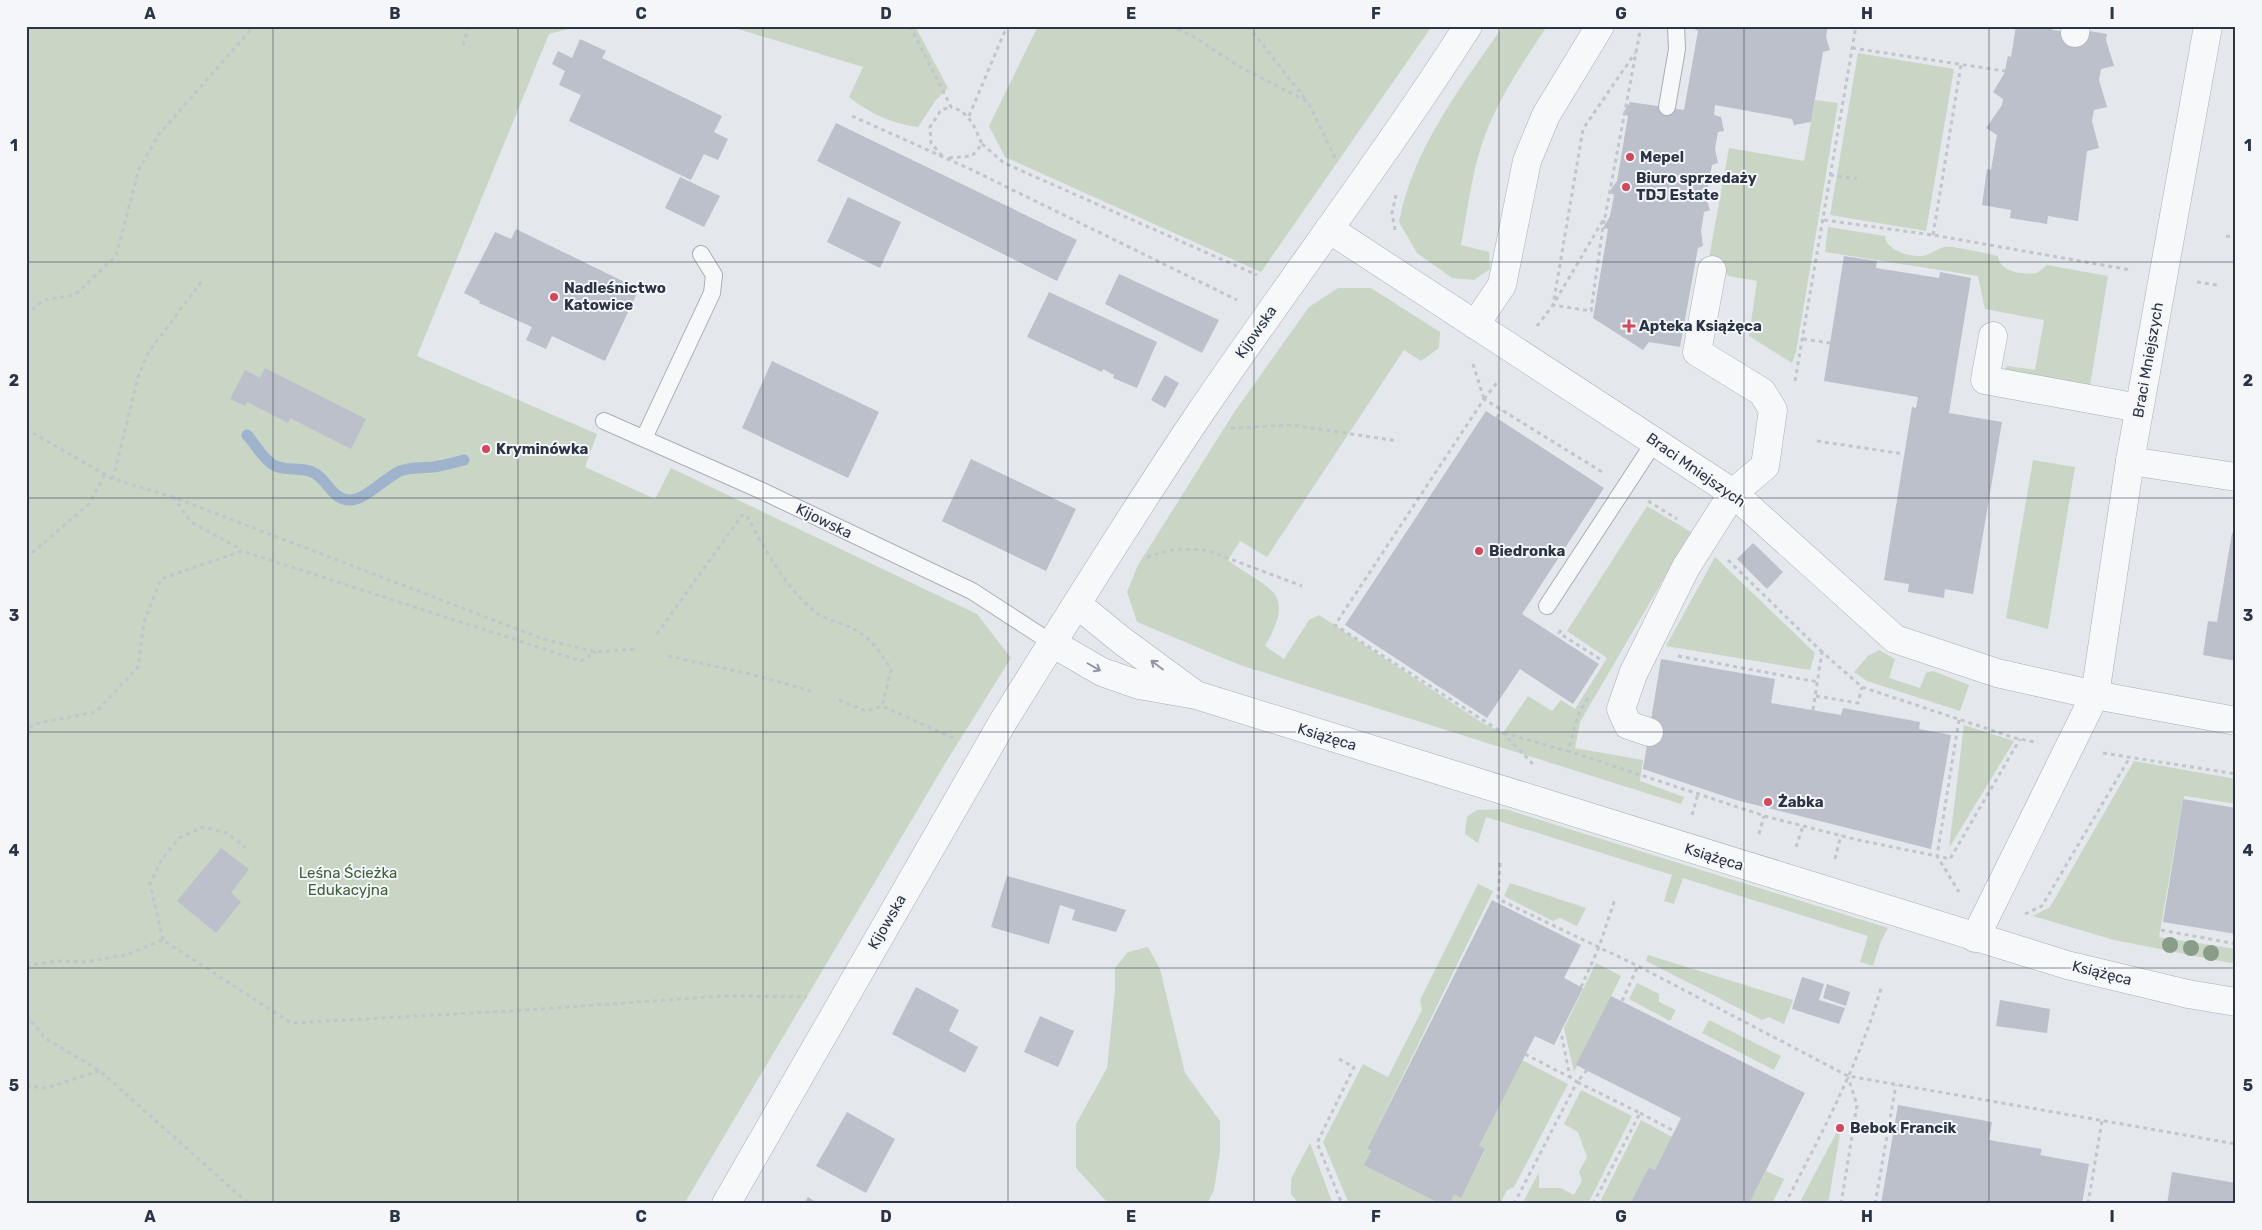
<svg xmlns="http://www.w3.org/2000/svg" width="2262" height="1230" font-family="Rubik,sans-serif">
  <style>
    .green { fill: #c9d6c5 }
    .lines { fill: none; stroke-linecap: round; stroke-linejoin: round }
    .stream { stroke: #9fb4cc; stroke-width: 11 }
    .building { fill: #bbc0ca }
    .service-casing { stroke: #a9aeb7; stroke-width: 18 }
    .minor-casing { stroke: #a9aeb7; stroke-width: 29 }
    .tertiary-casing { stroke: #a9aeb7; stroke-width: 29 }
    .path { stroke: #c2c5cb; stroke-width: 3; stroke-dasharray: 4 4; stroke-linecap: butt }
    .service { stroke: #f7f8fa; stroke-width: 16 }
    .minor { stroke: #f7f8fa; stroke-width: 28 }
    .tertiary { stroke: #f7f8fa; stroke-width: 28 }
    .tree { fill: #899d89 }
    .oneway { stroke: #9196a0 }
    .grid { fill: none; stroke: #2b3445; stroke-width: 1; stroke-opacity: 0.55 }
    .poi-dot { fill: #d1495b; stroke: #f4f6f9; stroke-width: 2 }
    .labels { text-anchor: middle; stroke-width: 4; stroke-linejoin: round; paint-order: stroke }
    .poi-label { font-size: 15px; font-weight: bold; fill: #2b3445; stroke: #f4f6f9; text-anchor: start }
    .street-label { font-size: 15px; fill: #2b3445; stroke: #f4f6f9 }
    .park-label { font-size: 15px; fill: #3f6138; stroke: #f4f6f9 }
    .neatline { fill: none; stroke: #2b3445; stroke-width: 2 }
    .grid-label { font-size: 16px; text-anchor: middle; font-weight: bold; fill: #2b3445 }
  </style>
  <rect width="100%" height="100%" fill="#e4e7ec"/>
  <g class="green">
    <path d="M26,26H580L549,34L417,356L597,434L585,467L655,499L671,468L977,614L1011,658L946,762L684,1204H26Z"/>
    <path d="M728,26H915L948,88L936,100L918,127C892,124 869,113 849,97L863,67Z"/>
    <path d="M1038,26H1432L1261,272L1005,157L989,126Z"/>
    <path d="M1503,26H1547C1522,64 1495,103 1481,147C1471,178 1467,213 1461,245L1489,252L1490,269L1474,280L1452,278L1417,253L1399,222C1413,148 1461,87 1503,26Z"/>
    <path d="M1858,53L1954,69L1926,231L1830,215Z"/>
    <path d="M1815,100L1838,103L1796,352L1792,363L1749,336L1757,281L1728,276L1718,260L1709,258L1729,148L1804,161Z"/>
    <path d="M1828,227L1885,236C1886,250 1909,257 1922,256C1931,255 1936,249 1944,247C1952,245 1987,254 1998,256C1999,272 2024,275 2037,273L2047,265L2108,276L2090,386L2003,370L2008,366L2035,370L2044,320L1985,309L1978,276L1825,252Z"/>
    <path d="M1338,288H1371L1440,332L1439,348L1421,361L1404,350L1267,557L1240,541L1228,560C1267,590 1298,589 1265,646L1284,659L1309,620L1319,615L1481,722L1503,733L1528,696L1552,711L1561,700L1575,709L1607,658L1567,631L1647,506L1691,532L1580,722L1575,748L1643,760L1640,781L1684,797L1681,804L1240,665L1137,622L1127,592L1138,565L1235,411L1309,307Z"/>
    <path d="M2033,460L2075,467L2048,629L2006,618Z"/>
    <path d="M1715,557L1815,653L1810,670L1666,646Z"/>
    <path d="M1879,650L1895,659L1889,678L1920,688L1926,673L1933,671L1969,685L1960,711L1867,681L1854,672L1868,656Z"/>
    <path d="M1964,725L2014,741L1949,848Z"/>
    <path d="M2134,761L2236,779V804L2185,796L2183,799L2159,937L2236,949V964L2114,940L2033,916L2050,907Z"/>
    <path d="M1505,809L1888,928L1881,941L1873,966L1860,962L1868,936L1683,878L1674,904L1664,901L1672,875L1486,817L1478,843L1465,834L1467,817L1477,810Z"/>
    <path d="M1510,883L1586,908L1577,926L1560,918L1553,921L1504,896Z"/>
    <path d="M1478,884L1493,891L1367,1149L1441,1204H1349L1323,1142L1363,1064L1388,1077L1422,1010L1420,1000Z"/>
    <path d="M1148,947L1160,969L1185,1073L1220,1121V1151L1214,1190L1207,1204H1109L1076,1168V1124L1107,1068L1115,991V968L1128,952Z"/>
    <path d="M1648,955L1793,1000L1784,1024L1769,1017L1762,1020L1646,961Z"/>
    <path d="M1596,963L1621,976L1574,1072L1564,1028Z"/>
    <path d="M1637,983L1659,994V1002L1676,1010L1670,1021L1629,999Z"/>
    <path d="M1709,1020L1781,1056L1774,1070L1702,1033Z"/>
    <path d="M1522,1060L1568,1084L1514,1187L1507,1190L1500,1204H1450L1454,1194L1461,1197L1485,1150L1479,1146Z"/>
    <path d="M1581,1090L1632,1116L1588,1204H1522L1539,1172V1188H1561L1574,1195L1582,1181L1579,1172L1587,1157L1578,1132L1564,1124Z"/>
    <path d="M1641,1120L1672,1137L1655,1170L1649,1167L1630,1204H1599Z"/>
    <path d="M1842,1122L1828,1204H1799Z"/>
    <path d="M1310,1143L1331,1199L1333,1204H1299L1291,1194V1179Z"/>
    <path d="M1766,1171L1784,1179L1772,1204H1749Z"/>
  </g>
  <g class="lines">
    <path class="stream" d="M247,435C255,444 263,458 272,464C285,473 302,465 316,474C328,482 334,501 351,500C366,499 385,478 400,471C410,467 423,468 434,467C444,465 454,463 464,460"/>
  </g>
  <g class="building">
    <path d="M1694,26H1828L1826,37L1830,50L1823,52L1811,122L1794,125L1792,119L1715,105L1714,115L1721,117L1724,131L1718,132L1715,149L1718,163L1712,165L1706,198L1710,210L1704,212L1701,231L1703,246L1698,248L1680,347L1649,342L1643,350L1593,318L1608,229L1603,228L1610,216L1614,195L1609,192L1617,181L1628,116L1623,113L1630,102L1684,110L1698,31L1693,28Z"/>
    <path d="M2016,26H2053L2052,30L2075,33L2078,29L2107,34L2106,40L2114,66L2101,69L2099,80L2107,107L2094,110L2092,121L2099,148L2087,151L2078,221L2048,216L2047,224L2010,218L2011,210L1982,205L1987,169L1991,170L1997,135L1986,128L2002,105L2003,99L1993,92L2004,74L2008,56L2011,57Z"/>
    <path d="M580,39L606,51L602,58L722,116L714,132L728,139L718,160L704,154L691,180L569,121L581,95L559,85L565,71L552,64L558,51L572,58Z"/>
    <path d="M836,123L1077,240L1057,281L817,161Z"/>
    <path d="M680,177L720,196L704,227L665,208Z"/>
    <path d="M848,197L901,222L880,268L827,242Z"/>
    <path d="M516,229L639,289L605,361L552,336L546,349L526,340L532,327L479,303L480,301L464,293L495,232L511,239Z"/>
    <path d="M1844,256L1877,261L1876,268L1939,278L1940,272L1971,278L1949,413L2002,422L1973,594L1945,589L1944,598L1908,592L1909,584L1884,580L1912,407L1916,408L1918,397L1824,381Z"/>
    <path d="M1119,274L1219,320L1202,353L1105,304Z"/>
    <path d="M1049,292L1157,342L1137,388L1113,378L1114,375L1103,369L1102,372L1027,337Z"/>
    <path d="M772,361L879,412L848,478L742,428Z"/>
    <path d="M265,368L366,419L351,449L290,418L288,423L247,402L245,406L230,399L245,370L260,378Z"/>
    <path d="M1165,375L1179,383L1165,408L1151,400Z"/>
    <path d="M1486,411L1604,488L1522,614L1599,664L1573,704L1520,669L1487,718L1345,625Z"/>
    <path d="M971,459L1076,509L1046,571L942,521Z"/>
    <path d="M2232,533L2236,534V661L2203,655L2208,621L2217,622Z"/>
    <path d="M1753,543L1783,572L1767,589L1737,559Z"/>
    <path d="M1661,659L1775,679L1771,703L1841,715L1843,708L1920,722L1919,729L1951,735L1931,849L1736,800L1643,769Z"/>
    <path d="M2183,799L2236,808V934L2163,922Z"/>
    <path d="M221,848L249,869L231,893L241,902L216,933L177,901Z"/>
    <path d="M1007,876L1064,892L1126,910L1116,932L1072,920L1075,910L1060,905L1049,944L991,927Z"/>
    <path d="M1492,900L1581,945L1564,978L1583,988L1554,1045L1535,1036L1479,1146L1485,1149L1461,1198L1454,1194L1450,1204H1441L1364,1165L1371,1151L1367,1149Z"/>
    <path d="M1802,977L1824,984L1819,1000L1845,1008L1839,1024L1792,1009Z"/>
    <path d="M1827,984L1850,992L1846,1006L1823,998Z"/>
    <path d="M916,987L959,1010L949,1031L978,1047L965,1073L892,1034Z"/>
    <path d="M1611,996L1805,1093L1749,1204H1630L1649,1167L1655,1170L1681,1118L1576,1065Z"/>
    <path d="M2000,1000L2050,1009L2047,1033L1996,1026Z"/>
    <path d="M1040,1016L1074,1031L1058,1067L1024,1052Z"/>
    <path d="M1898,1105L1992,1122L1989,1140L2042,1149L2040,1155L2089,1164L2082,1204H1881Z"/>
    <path d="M847,1112L895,1139L866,1193L816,1166Z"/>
    <path d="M2172,1172L2236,1183V1204H2167Z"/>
    <path d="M808,1197L819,1204H804Z"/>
  </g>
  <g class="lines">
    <g class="service-casing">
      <g id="service">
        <path d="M1667,107L1677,49L1676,26"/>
        <path d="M604,421L760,490L972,591L1052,643"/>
        <path d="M644,438L712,293L714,275L701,254"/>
        <path d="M1547,606L1655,441"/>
      </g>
    </g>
    <g class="minor-casing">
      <g id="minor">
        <path d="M2075,33L2076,26"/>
        <path d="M1329,229L1733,493L1895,639L1997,673L2095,695L2236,721"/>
        <path d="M1475,325L1502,285L1527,161L1546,115L1600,26"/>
        <path d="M1993,336L1985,380L2139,408"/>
        <path d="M2130,461L2236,477"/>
        <path d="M1077,604L1121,640L1193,693"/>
        <path d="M1052,643L1102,672L1139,685L1196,695L2067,965L2188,994L2236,1002"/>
        <path d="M1649,732L1628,725L1621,709L1633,674L1686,567L1733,493L1765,466L1773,410L1762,392L1697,352L1712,270"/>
        <path d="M1975,938L2095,695L2130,461L2208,26"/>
      </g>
    </g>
    <g class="tertiary-casing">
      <path id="tertiary" d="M726,1204L1004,720C1068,618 1131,515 1198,416C1287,285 1383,159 1468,26"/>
    </g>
    <g class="path">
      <path d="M910,26L951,107C970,112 975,128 982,144L972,156L948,158"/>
      <path d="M1170,26L1191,35L1240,67L1308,102L1337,162"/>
      <path d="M1248,26L1306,100"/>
      <path d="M463,45L469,26"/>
      <path d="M1852,48L2005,71"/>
      <path d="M852,116L970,169L1237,300"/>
      <path d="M969,116L1007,26"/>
      <path d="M982,144L1004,163L1257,275"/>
      <path d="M942,156L931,143L930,127L941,110L951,107"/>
      <path d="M1830,175L1857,179"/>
      <path d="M1604,220L1591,311L1553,305L1583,129L1635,53"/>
      <path d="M1824,220L1933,235L2131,270"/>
      <path d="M1395,230L1392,213L1396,195"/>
      <path d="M1933,235L1961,65"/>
      <path d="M2226,236L2236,237"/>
      <path d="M2197,282L2217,285"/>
      <path d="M26,315L44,300L75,295L116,256L139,169L159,134L254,26"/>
      <path d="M1537,326L1553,305L1605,217L1641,26"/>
      <path d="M1803,339L1830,343"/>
      <path d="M1473,364L1484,399"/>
      <path d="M1795,381L1856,26"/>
      <path d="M1484,399L1499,380"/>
      <path d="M1497,418L1501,410"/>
      <path d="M1231,428L1292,425L1398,441"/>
      <path d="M26,429L113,479L173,497L543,639L596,652L638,649"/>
      <path d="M1817,441L1904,454"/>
      <path d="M113,479L138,377L148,353L201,282"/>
      <path d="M173,497L191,522L242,550"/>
      <path d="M1648,501L1677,519"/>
      <path d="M747,516C765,550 786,589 817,613C825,619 837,622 845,625C870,636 878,648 891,670L882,706"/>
      <path d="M1147,557L1175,549L1206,550L1302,586"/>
      <path d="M26,558L89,504L105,474"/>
      <path d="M1728,560L1822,652"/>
      <path d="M1561,630L1559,633L1603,661"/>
      <path d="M657,634L743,514"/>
      <path d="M668,656L750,674L811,691"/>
      <path d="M1678,656L1818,682"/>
      <path d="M1816,696L1858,703L1862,687"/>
      <path d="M1588,698L1578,715L1568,751L1768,817L1858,840L1937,856L1959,892"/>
      <path d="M839,700L866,711L882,706L955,739"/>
      <path d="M1813,710L1822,652L1862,687L2015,738L2035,742"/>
      <path d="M1959,720L1937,856L1950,859L2020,739"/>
      <path d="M1504,733L1567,751"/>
      <path d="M26,735L33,724L96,712L138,667L144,622L161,579L242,551L581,661L596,652"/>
      <path d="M2103,753L2236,774"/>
      <path d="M1533,764L1503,733L1335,625L1484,399L1602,472"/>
      <path d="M1692,815L1698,794"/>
      <path d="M1759,834L1764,816"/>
      <path d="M1796,847L1803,826"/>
      <path d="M1835,859L1841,835"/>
      <path d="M1500,863L1498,899L1638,966L1848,1076L2236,1144"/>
      <path d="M2025,914L2042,906L2130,757"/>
      <path d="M2161,930L2236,944"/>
      <path d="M163,940L150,884L162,859L179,838L203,827L227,833L246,848"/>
      <path d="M26,966L57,961L85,962L125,955L163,940L291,1023L526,1010L723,996L807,997"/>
      <path d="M1581,987L1599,947L1615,899"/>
      <path d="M1622,1001L1638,966"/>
      <path d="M26,1015L45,1038L100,1071L249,1204"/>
      <path d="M1525,1054L1569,1077"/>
      <path d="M1339,1059L1354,1067L1317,1143L1342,1204"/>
      <path d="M1587,1070L1577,1082L1640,1113L1593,1204"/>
      <path d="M26,1086L46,1088L99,1071"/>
      <path d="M1640,1113L1674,1131"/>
      <path d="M1514,1204L1577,1082L1570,1077L1561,1032"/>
      <path d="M1785,1204C1822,1133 1860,1062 1882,985"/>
      <path d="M1841,1204L1857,1105L1848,1077"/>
      <path d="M1875,1204L1896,1085"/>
      <path d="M2088,1204L2102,1121"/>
    </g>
    <use href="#service" class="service"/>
    <use href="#minor" class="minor"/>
    <use href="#tertiary" class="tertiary"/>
  </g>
  <g class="tree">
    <circle cx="2170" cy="945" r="8"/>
    <circle cx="2191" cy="948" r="8"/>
    <circle cx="2211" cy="953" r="8"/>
  </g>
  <defs><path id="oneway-shaft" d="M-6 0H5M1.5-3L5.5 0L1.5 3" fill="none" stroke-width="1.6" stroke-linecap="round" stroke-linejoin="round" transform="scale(1.25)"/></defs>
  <g class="oneway">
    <use href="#oneway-shaft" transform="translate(1157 665) rotate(-143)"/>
    <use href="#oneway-shaft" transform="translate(1094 667) rotate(30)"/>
  </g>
  <path class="grid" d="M273,26V1204M518,26V1204M763,26V1204M1008,26V1204M1254,26V1204M1499,26V1204M1744,26V1204M1989,26V1204M26,262H2236M26,498H2236M26,732H2236M26,968H2236"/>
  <g class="poi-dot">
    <circle cx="1630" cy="157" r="5"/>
    <circle cx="1626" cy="187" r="5"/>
    <circle cx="554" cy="297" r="5"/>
    <path d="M1626.5 318.5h5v5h5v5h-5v5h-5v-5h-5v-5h5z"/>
    <circle cx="486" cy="449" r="5"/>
    <circle cx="1479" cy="551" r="5"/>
    <circle cx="1768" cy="802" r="5"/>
    <circle cx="1840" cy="1128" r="5"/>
  </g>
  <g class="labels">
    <g class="poi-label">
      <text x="1640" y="162">Mepel</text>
      <text x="1636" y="183">Biuro sprzedaży<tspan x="1636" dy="17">TDJ Estate</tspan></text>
      <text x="564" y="293">Nadleśnictwo<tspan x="564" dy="17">Katowice</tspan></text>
      <text x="1639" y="331">Apteka Książęca</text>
      <text x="496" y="454">Kryminówka</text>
      <text x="1489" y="556">Biedronka</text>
      <text x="1778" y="807">Żabka</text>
      <text x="1850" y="1133">Bebok Francik</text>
    </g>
    <g class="street-label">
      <text transform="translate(1256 332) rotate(-55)" y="5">Kijowska</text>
      <text transform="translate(2148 360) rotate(-80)" y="5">Braci Mniejszych</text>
      <text transform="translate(1696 470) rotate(35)" y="5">Braci Mniejszych</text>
      <text transform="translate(824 521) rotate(26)" y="5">Kijowska</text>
      <text transform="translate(1327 737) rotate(17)" y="5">Książęca</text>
      <text transform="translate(1714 857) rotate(17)" y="5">Książęca</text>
      <text transform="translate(887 922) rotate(-60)" y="5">Kijowska</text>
      <text transform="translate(2102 973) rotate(14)" y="5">Książęca</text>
    </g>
    <g class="park-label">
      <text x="348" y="878">Leśna Ścieżka<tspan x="348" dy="17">Edukacyjna</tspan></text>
    </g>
  </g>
  <rect width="2262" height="1230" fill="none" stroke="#f4f6f9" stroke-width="55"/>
  <rect x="28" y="28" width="2206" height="1174" class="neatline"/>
  <g class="grid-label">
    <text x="150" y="19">A</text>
    <text x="395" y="19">B</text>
    <text x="641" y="19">C</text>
    <text x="886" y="19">D</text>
    <text x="1131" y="19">E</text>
    <text x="1376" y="19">F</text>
    <text x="1621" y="19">G</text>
    <text x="1867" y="19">H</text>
    <text x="2112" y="19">I</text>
    <text x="14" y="151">1</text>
    <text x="2248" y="151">1</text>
    <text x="14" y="386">2</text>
    <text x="2248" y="386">2</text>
    <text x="14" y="621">3</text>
    <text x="2248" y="621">3</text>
    <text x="14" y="856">4</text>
    <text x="2248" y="856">4</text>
    <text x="14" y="1091">5</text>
    <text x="2248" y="1091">5</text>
    <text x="150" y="1222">A</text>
    <text x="395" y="1222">B</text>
    <text x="641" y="1222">C</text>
    <text x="886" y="1222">D</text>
    <text x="1131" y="1222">E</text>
    <text x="1376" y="1222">F</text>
    <text x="1621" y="1222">G</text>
    <text x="1867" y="1222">H</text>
    <text x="2112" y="1222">I</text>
  </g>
</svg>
